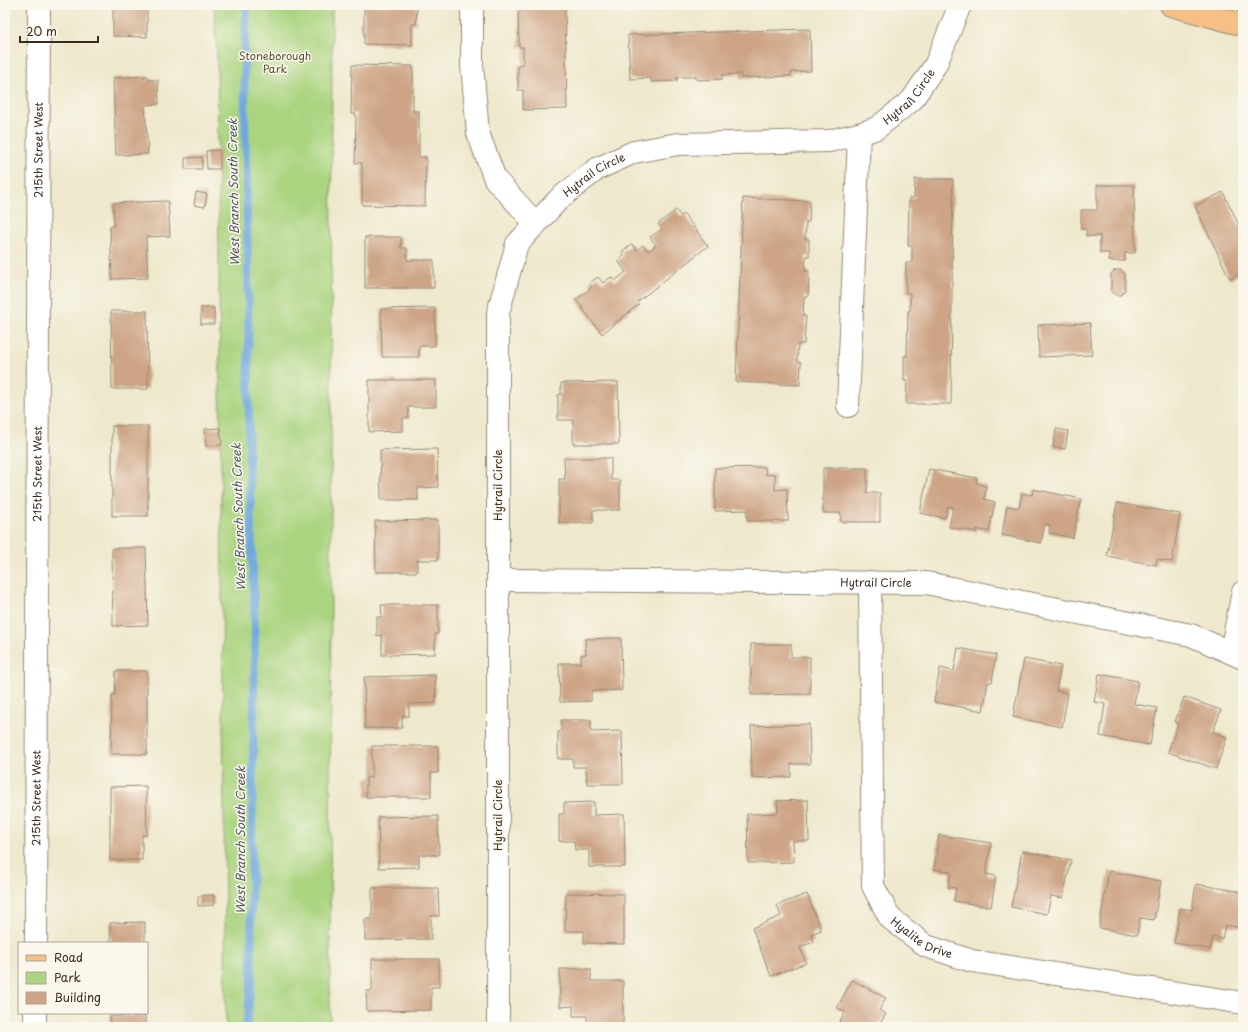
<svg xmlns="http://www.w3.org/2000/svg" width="1248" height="1032" font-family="'Playpen Sans',sans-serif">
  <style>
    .green { fill: #aad480; stroke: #727f4f }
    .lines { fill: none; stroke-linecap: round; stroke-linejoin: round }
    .stream { stroke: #70a7de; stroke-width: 8 }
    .building { fill: #cda486 }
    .minor-casing { stroke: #948975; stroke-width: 24 }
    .major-casing { stroke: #948975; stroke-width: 24 }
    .minor { stroke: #fff; stroke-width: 22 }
    .major { stroke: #f5bf86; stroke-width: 22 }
    .labels { text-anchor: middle; stroke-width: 3; stroke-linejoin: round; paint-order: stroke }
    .park-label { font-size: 11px; fill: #575436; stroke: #fbf7ec }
    .street-label { font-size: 11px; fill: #3b2a1e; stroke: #fbf7ec }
    .water-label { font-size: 12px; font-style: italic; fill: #4e5661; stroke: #fbf7ec }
  </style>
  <rect width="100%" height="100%" fill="#fbf7ec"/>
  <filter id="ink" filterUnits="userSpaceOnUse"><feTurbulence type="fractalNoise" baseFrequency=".025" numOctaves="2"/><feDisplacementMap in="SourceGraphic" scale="8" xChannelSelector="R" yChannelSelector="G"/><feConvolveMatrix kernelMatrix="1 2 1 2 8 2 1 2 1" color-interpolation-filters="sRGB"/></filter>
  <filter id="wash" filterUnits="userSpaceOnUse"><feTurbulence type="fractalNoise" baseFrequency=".012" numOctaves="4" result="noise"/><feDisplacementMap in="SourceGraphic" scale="16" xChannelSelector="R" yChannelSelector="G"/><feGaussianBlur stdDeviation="0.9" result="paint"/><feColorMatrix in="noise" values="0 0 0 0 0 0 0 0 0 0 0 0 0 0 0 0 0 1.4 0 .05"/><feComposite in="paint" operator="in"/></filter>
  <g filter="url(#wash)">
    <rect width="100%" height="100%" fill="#eee8cc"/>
    <path class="green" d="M214,5H332L330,1027H226L217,57Z"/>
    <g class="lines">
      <path class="stream" d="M246,1027L252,979L251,913L255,632L249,462L248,268L244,57L247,5"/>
    </g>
    <g id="blocks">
      <g class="building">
        <path d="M113,5H147V37L113,36Z"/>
        <path d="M364,5H417L416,24H412V45L364,44Z"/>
        <path d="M520,5H565L567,109L523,110V90H518V65H523V47H519V42L518,12H520Z"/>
        <path d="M810,29L811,71L791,72V76H788L741,78L740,74L722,75V79L696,80V77H677V81L651,82V78L630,79L628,35Z"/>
        <path d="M352,65L413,66V111H419V157H426L425,206L362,205V163H355L356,114H351Z"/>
        <path d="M148,76V80H158L159,104L145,105L148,154L116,155L113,78Z"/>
        <path d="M220,150V169H207L206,151Z"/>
        <path d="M202,157V169H185V158Z"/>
        <path d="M915,179H953L951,404H906L907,381H904V356H907L908,311H910V293H906V263H912V246H908L909,198H914Z"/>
        <path d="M1097,185H1134L1135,253H1125V261H1109V253H1100V236H1086V229H1081V210H1097Z"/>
        <path d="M196,192L207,194L205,207L194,205Z"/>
        <path d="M1223,192L1239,225L1243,223V272L1230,279L1195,206Z"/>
        <path d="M743,198L810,201L809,222H806L805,239H809V256H806L805,271H809L808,297H804L803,316H806L804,344H798L797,362H801L800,385L736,382Z"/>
        <path d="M168,201L170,236L146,237L148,278L112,279L110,226H114L113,203Z"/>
        <path d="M676,210L681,216L684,214L708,246L637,302L639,304L602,334L576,300L592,287L589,283L598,277L603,283L611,277L615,281L626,272L618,261L624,256L622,252L632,244L637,250L643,245L648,251L656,245L650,237L662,229L658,224Z"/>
        <path d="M365,237H401V248H407V260H434V288H365Z"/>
        <path d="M1115,270H1121L1125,274V290L1121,295H1116L1111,291V274Z"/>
        <rect x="201" y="308" width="13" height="16"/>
        <path d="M435,308V346H419V357H382L381,309Z"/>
        <path d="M111,311H147L148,389H112Z"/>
        <path d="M1090,323L1092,355L1039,357L1038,325Z"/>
        <path d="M369,380H436V407H408L409,418H403V431L369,432Z"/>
        <path d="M618,382L619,444H573V420H558V395L561,394V383Z"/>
        <rect x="112" y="426" width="36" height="90"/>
        <path d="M220,428L222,445L206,446L205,429Z"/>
        <path d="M1056,429L1068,431L1065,449L1053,447Z"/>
        <path d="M437,449L438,487L418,488V500H381L380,450Z"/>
        <path d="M564,458H611V480H620V510H593V523H559V479H565Z"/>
        <path d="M765,467L766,475L775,474V490L787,489L788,521H747V510L715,511V468Z"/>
        <path d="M823,468H867V493H880V522H841V513H823Z"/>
        <path d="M929,469L977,478L976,483L986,486L984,499L995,502L989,532L977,529V532L949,527L953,507L948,506L945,518L920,513Z"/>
        <path d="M1033,489L1081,499L1073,538L1049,533L1050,525L1045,524L1041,543L1002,535L1007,506L1019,508L1022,493L1032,495Z"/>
        <path d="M1117,503L1180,514L1172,562L1157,559L1156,565L1107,556Z"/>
        <path d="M438,520V560H417V572H376L375,521Z"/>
        <path d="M112,548H146L148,625L113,626Z"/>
        <path d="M381,605H438V634H435V654L382,655V635L377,636V617H382Z"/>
        <path d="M621,638L622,690L591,691V701L560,702L559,663H581V655L586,654L585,639Z"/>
        <path d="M751,644H791V657H810V694L751,695Z"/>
        <path d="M958,648L996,655L992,682H988L983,711L934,702L940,668L954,671Z"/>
        <path d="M1024,659L1061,666L1056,691L1068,693L1062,727L1013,717Z"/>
        <path d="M116,671H147V754H111L112,695H115Z"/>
        <path d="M1099,674L1138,681L1134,704L1157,708L1150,745L1100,736L1105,704L1094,702Z"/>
        <path d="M435,675L436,703L409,704V716H402V728H365L364,677Z"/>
        <path d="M1184,697L1221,710L1213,732L1227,737L1216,769L1168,752L1178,723L1175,722Z"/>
        <path d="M561,720H591V732L622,731L623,784H587L586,767H573V759H558V732L561,731Z"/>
        <path d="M809,724L810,764H791V777L752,778L751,726Z"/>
        <path d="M372,746H438V773H431V797H366V778L372,777Z"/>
        <path d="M146,786L147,835H142V860H110V787Z"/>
        <path d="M808,800L809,841H793L794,862L748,863L747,814L778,813L777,801Z"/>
        <path d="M594,802V815L624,814L625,867H589V850H575L574,841H559V814H564V803Z"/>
        <path d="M438,816L439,855H419V867L379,868L378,817Z"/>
        <path d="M939,835L991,843L986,874L996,876L991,907L954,901L956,888L948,887L951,872L934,869Z"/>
        <path d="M1022,851L1071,860L1063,898L1051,896L1047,914L1011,907Z"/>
        <path d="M1109,871L1161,881L1154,920L1140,918L1137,935L1099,928Z"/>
        <path d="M1196,884L1243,892L1242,928L1225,925L1222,939L1213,937L1210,949L1174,943L1180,908L1192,910Z"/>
        <path d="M372,888H438L439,916H431V939L365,940V919H372Z"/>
        <path d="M566,893L624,894V944L584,943V931H565Z"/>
        <path d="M807,894L821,930L811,934L814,942L800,947L806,963L771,976L752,928L781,916L777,905Z"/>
        <path d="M214,895V905L198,906V896Z"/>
        <path d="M145,922V943H111L110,923Z"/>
        <path d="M372,959H439V987H431V1010L367,1011L366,991H372Z"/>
        <path d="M560,969H591V981H623V1027H587V1016H573V1006L560,1007Z"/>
        <path d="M852,980L886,998L879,1010L886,1014L879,1025L883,1027H837L845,1012L837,1008Z"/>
        <rect x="110" y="1016" width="35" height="11"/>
        <path d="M936,1023L954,1026V1027H935Z"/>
      </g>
    </g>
  </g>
  <g filter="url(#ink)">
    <use href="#blocks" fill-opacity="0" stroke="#948975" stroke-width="1"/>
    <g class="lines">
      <g class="minor-casing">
        <g id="minor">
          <path d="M472,5V65L478,133L495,179L536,224"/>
          <path d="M848,406L859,134"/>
          <path id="s1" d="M498,580L926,583L1191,635L1243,658"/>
          <path id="s2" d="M870,582L873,886L890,918L926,946L972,961L1243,1003"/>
          <path d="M1231,652L1243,592"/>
          <path id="s3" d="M36,943L39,5"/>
          <path d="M35,1027V1013"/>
          <path id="s4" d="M498,1027V313L517,244L560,198L597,169L634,152L678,144L829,141L859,134L877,128L912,100L936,64L960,5"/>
        </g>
      </g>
      <g class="major-casing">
        <path id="major" d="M1171,5L1243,25"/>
      </g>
      <use href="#minor" class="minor"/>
      <use href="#major" class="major"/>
    </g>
  </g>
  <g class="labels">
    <g class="park-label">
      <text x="275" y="60">Stoneborough<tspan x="275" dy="13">Park</tspan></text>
    </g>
    <g class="street-label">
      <text dy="4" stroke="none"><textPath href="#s4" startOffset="1227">Hytrail Circle</textPath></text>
      <text dy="4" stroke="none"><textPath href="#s3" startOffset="793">215th Street West</textPath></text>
      <text dy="4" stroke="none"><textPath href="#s4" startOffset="890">Hytrail Circle</textPath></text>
      <text dy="4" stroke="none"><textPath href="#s3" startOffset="469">215th Street West</textPath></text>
      <text transform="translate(498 485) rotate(-90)" y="4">Hytrail Circle</text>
      <text dy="4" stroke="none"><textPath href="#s1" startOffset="378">Hytrail Circle</textPath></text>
      <text dy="4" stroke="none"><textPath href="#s3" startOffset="145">215th Street West</textPath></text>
      <text transform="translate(498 815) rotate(-90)" y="4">Hytrail Circle</text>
      <text dy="4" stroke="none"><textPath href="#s2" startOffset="378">Hyalite Drive</textPath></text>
    </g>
    <g class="water-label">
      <text transform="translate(234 192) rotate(-91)" y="4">West Branch South Creek</text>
      <text transform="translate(239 517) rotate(-92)" y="4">West Branch South Creek</text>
      <text transform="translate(241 840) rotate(-90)" y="4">West Branch South Creek</text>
    </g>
  </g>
  <rect width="1248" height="1032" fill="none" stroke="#fbf7ec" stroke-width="20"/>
  <rect x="18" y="942" width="130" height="72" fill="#fbf7ec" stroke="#aea59a"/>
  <rect x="26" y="955" width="20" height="6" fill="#f5bf86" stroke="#aea59a"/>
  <text x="54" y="962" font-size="12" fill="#3b2a1e">Road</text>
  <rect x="26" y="972" width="20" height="12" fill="#aad480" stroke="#aea59a"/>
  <text x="54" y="982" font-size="12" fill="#3b2a1e">Park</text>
  <rect x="26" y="992" width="20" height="12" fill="#cda486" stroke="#aea59a"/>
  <text x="54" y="1002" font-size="12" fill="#3b2a1e">Building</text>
  <path d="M20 36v6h78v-6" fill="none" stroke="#3b2a1e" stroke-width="2"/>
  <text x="26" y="36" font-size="12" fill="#3b2a1e" stroke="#fbf7ec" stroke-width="3" paint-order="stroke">20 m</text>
</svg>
